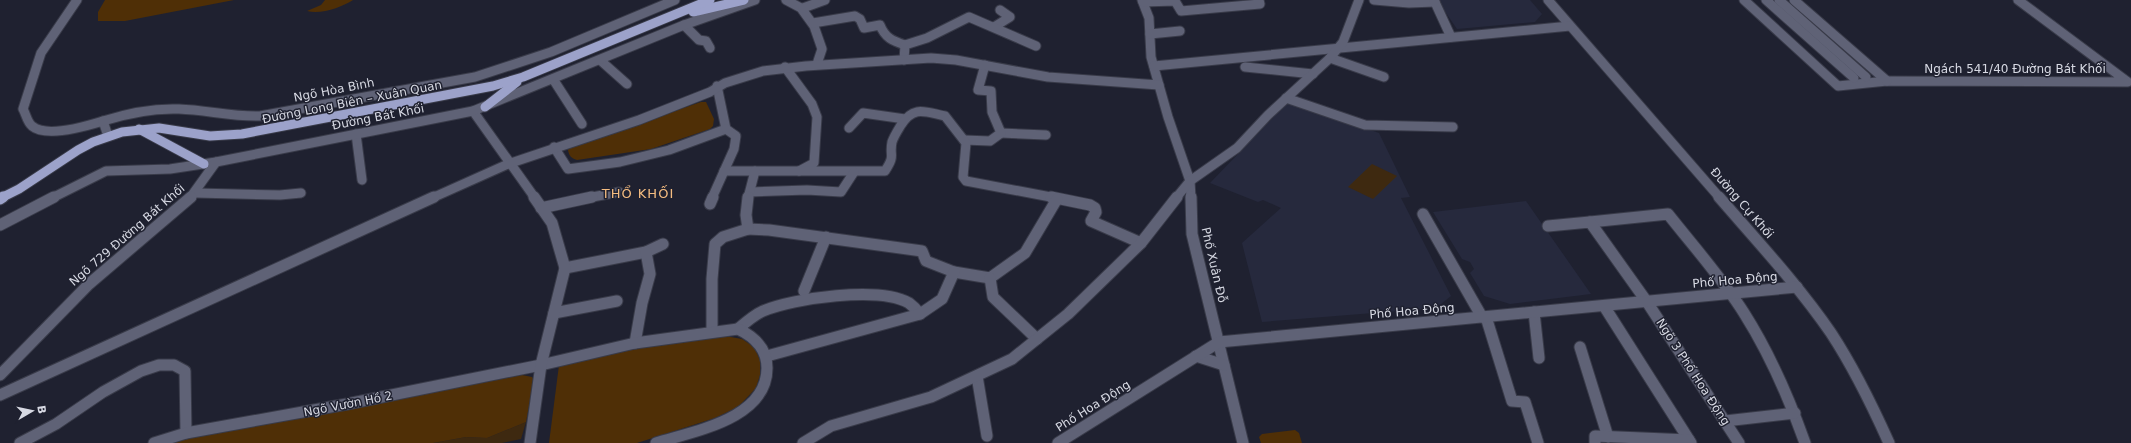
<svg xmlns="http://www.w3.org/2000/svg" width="2131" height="443" font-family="'DejaVu Sans',sans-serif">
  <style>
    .built { fill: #26293d }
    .green { fill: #3e2910 }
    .water { fill: #4f2f06 }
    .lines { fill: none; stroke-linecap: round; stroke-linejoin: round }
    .minor-far1-casing { stroke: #393b49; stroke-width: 11 }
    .minor-casing { stroke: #393b49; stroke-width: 13 }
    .major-far1-casing { stroke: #393b49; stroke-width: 11 }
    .major-casing { stroke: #393b49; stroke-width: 13 }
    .minor-far1 { stroke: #5f6276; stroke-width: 9 }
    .minor { stroke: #5f6276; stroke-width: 11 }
    .major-far1 { stroke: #9ca2ca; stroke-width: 9 }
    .major { stroke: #9ca2ca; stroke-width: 11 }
    .labels { text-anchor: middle; stroke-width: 3; stroke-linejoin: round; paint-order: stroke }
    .street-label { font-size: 12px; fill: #d7d9e3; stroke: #1f2130 }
    .neighbourhood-label { font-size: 13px; letter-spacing: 1px; fill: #f5bd81; stroke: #1f2130 }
  </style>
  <rect width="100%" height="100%" fill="#1f2130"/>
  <g class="built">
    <path d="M1437,0H1530L1542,14L1535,22L1457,29Z"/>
    <path d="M1289,101L1379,133L1410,197L1401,198L1451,296L1436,308L1262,322L1242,243L1281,208L1263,200L1258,202L1210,183Z"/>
    <path d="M1526,201L1591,294L1510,304L1484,296L1470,273L1474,269L1470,262L1462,259L1433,212Z"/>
  </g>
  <g class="green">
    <path d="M1372,164L1397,176L1373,199L1348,187Z"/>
    <path d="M526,422L521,439L502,443H433L466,437L487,438Z"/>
  </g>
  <g class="water">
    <path d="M105,0H234L125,21H98V12Z"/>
    <path d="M325,0H353C342,7 321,15 307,11L321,5Z"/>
    <path d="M701,102H706L714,119L713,126L710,129L651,149L577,160C571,158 569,156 568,150L569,147Z"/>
    <path d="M725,336L742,339L754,347L760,360V375L756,388L738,407L715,418L637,443H549L559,365L649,344Z"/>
    <path d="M522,375L532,377L534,380L526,422L487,438L466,437L433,443H168L197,435L285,421Z"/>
    <path d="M1295,430L1299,433L1302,443H1261L1259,437L1262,434Z"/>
  </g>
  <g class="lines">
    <g class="minor-far1-casing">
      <g id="minor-far1">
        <path d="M77,0L41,53L23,109C26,114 27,122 32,126C46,138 87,126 103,121L108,136"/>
        <path d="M786,0L801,8L814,26L822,49L817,64"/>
        <path d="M1142,0L1149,18L1151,57L1168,117L1190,181L1191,198"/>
        <path d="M1374,0L1409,3L1435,2"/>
        <path d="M1434,0L1451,37"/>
        <path d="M1548,0L1720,198"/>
        <path d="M1744,0L1838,86L1887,81L2128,82L2018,0"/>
        <path d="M1766,0L1854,78"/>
        <path d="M1779,0L1866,77"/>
        <path d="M1794,0L1887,81"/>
        <path d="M1143,2L1175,1L1181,11L1260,4L1259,0"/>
        <path d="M803,8L825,0"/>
        <path d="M813,23L855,16L860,19L864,28L880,25C885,38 893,41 905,45"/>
        <path d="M684,25L699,40L706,41L710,48"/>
        <path d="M994,27L1010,17L1000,10"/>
        <path d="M1150,34L1180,31"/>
        <path d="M1330,58L1384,77"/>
        <path d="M600,60L627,84"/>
        <path d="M904,60L905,45L927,38L969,17L1036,46"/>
        <path d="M1154,66L1570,26"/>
        <path d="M785,67L812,104L817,117L814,163L799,171"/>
        <path d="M1245,67L1313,74"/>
        <path d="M553,79L582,124"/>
        <path d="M1286,98L1365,125L1453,127"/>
        <path d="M473,111L535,198"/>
        <path d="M103,121C128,113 153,108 179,109C207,110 232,117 260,116L475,77L551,52L675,0"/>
        <path d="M849,128L863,113L905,119"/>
        <path d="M1001,133L1046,135"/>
        <path d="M356,134L362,180"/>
        <path d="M964,140L990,141L1001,133L992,112L991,91L978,90L985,65"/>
        <path d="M554,147L568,169L620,162L669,150L726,129L717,86"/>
        <path d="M724,171H885C896,154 889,157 892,142C894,136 898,130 901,125C914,105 925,112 945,116L966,143L963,177L966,181L1056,198"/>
        <path d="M750,192L807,190L841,192L854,172"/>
        <path d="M196,193L280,195L301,193"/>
        <path d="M52,198L106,171L170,169L216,162L473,111L684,25L755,0"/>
        <path d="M190,198L216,162"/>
        <path d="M432,198L508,164L639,120L710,92L725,83L763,71L806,66L931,58L956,60L1048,77L1159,85"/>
        <path d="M587,198L619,192"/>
        <path d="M712,198L734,149L736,136L726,129"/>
        <path d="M748,198L755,171"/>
        <path d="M1176,198L1190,181L1237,148L1268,115L1330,58L1343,42L1359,0"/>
      </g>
    </g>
    <g class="minor-casing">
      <g id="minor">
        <path d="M1051,197L1090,205L1095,208L1096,212L1091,221L1141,243"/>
        <path d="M1191,197L1192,234L1243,443"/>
        <path d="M1719,197C1758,242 1798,285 1831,333C1854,368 1872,405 1889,443"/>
        <path d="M710,204L713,197"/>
        <path d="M541,208L592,197"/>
        <path d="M1423,214L1482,317"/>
        <path d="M1590,222L1668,214C1694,247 1722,278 1744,313C1770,354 1789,398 1805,443"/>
        <path d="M0,225L54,197"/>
        <path d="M1548,226L1590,222L1647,302L1739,443"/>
        <path d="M748,229L769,230L922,251L926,261L954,272L990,278L1025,253L1057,199"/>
        <path d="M565,268L646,252L663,244"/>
        <path d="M990,278L993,297L1037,339"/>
        <path d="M804,291L826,237"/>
        <path d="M1604,306L1691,443"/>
        <path d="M1534,312L1539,358"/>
        <path d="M554,313L617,301"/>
        <path d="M1486,317L1512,401L1525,402L1538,443"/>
        <path d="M738,329C746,322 754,315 763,311C794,298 879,286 909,303C913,306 917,310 920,314"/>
        <path d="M712,331V279L715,244L723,237L748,229L746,215L748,197"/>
        <path d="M635,343L642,303L650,274L646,252"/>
        <path d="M1580,347L1608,437"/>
        <path d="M767,356L920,314L942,299L954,272"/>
        <path d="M1196,356L1224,365"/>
        <path d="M0,375L89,284L191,197"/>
        <path d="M977,376L987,436"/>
        <path d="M0,395L434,197"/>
        <path d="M1725,421L1795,413"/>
        <path d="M20,443L56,424L103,392L141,371L159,365H174L185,371L186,433"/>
        <path d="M154,443L186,433L347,404L541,365L635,343L738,329C755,337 767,349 767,368C767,419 694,431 656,443"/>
        <path d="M530,443L541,365L565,268L552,223L534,197"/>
        <path d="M803,443L831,426L931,397L1012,359L1068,314L1141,243L1177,197"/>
        <path d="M1058,443L1219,342L1797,287"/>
        <path d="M1595,443V436L1689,440"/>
      </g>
    </g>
    <g class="major-far1-casing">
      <g id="major-far1">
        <path d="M693,12L744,0"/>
        <path d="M485,107L517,82"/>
        <path d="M139,129L204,164"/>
        <path d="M1,198L19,189L78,150L93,142L122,132L159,128L210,136L242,134L493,86L523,77L710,0"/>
      </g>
    </g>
    <g class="major-casing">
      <path id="major" d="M0,199L3,197"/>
    </g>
    <use href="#minor-far1" class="minor-far1"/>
    <use href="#minor" class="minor"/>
    <use href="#major-far1" class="major-far1"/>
    <use href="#major" class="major"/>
  </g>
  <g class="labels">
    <g class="street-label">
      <text x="2015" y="73">Ngách 541/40 Đường Bát Khối</text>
      <text transform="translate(334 90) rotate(-11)" y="4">Ngõ Hòa Bình</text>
      <text transform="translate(352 102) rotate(-11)" y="4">Đường Long Biên – Xuân Quan</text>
      <text transform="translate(378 117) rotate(-11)" y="4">Đường Bát Khối</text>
      <text transform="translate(1742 203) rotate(49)" y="4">Đường Cự Khối</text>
      <text transform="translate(127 235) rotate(-41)" y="4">Ngõ 729 Đường Bát Khối</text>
      <text transform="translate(1214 265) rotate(77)" y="4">Phố Xuân Đỗ</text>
      <text transform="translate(1735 280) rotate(-5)" y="4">Phố Hoa Động</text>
      <text transform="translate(1412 311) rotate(-5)" y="4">Phố Hoa Động</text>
      <text transform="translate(1693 372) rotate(57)" y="4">Ngõ 3 Phố Hoa Động</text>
      <text transform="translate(348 404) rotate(-11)" y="4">Ngõ Vườn Hồ 2</text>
      <text transform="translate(1093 406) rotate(-32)" y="4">Phố Hoa Động</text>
    </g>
    <g class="neighbourhood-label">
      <text x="638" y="198">THỔ KHỐI</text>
    </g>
  </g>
  <g transform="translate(32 411) rotate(81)" stroke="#1f2130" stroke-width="3" paint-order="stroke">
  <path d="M0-3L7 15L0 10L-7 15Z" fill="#d7d9e3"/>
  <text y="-6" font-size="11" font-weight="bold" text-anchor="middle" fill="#d7d9e3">B</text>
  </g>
</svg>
